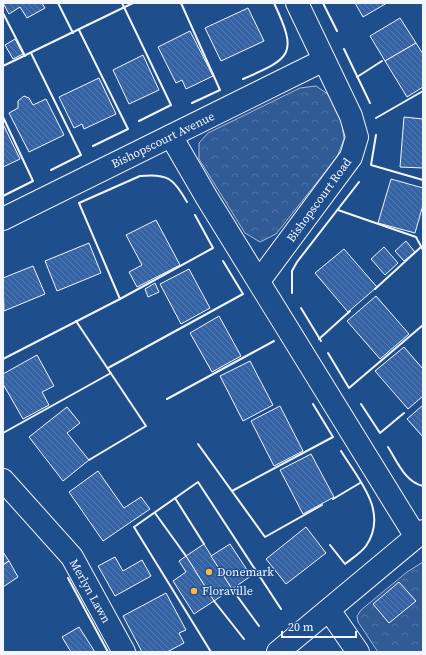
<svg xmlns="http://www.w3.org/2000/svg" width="426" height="655" font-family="'Source Serif 4',serif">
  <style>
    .forest { fill: url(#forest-crowns); stroke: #a8bbd7 }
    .building { fill: url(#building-back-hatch); stroke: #f2f6ff }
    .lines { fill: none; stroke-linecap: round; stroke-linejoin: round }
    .minor-casing { stroke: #f2f6ff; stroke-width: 24 }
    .secondary-casing { stroke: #f2f6ff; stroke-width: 24 }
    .minor { stroke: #1f4e8c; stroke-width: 22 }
    .secondary { stroke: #1f4e8c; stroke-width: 22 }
    .wall { stroke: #f2f6ff; stroke-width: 2 }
    .poi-dot { fill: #ffb74d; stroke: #1f4e8c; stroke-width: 1.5 }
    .labels { text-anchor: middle; stroke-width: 3; stroke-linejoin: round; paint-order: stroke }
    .street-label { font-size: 12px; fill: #f2f6ff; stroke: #1f4e8c }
    .poi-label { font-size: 12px; fill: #f2f6ff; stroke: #1f4e8c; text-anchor: start }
  </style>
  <defs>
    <pattern id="forest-crowns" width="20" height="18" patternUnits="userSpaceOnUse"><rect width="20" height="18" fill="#305b95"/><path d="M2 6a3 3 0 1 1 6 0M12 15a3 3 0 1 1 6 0" fill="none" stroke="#4e73a5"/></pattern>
    <pattern id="building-back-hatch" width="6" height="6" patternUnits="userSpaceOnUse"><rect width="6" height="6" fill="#3563a3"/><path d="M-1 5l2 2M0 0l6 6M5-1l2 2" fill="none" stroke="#537ab1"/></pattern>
  </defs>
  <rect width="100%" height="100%" fill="#1f4e8c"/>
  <g class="forest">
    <path d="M316,86L329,95L342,123L344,139L337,157L276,234L260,242L245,233L199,159V143L208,133L300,88Z"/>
    <path d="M423,562V652H378L358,622L357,616L361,610L407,572Z"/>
  </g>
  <g class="building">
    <path d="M3,3H42L45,8L27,18L20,7L9,14Z"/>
    <path d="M355,3H387L363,17Z"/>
    <path d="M248,8L264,41L221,61L205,28Z"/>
    <path d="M400,18L416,43L385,61L370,36Z"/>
    <path d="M190,31L213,76L186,89L182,80L176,83L158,47Z"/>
    <path d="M15,39L23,54L13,59L5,45Z"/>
    <path d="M416,43L423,54V87L407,97L385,61Z"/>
    <path d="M143,55L159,90L129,104L113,70Z"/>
    <path d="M99,78L116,114L84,129L82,124L74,128L59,97Z"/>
    <path d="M24,96L29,98L33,105L46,99L64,135L29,152L9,113L18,108V101Z"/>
    <path d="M404,117L423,119V168L400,167Z"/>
    <path d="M3,124L20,159L3,167Z"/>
    <path d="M391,179L423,188V205L415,233L378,223Z"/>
    <path d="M156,220L180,265L137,287L129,272L142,265L126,235Z"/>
    <path d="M406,241L415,252L404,261L395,251Z"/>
    <path d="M89,243L101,273L57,291L45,261Z"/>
    <path d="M384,247L398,263L385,275L371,259Z"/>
    <path d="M344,249L377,287L348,312L315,273Z"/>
    <path d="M33,266L45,294L4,311L3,278Z"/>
    <path d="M189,269L210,308L181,324L160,284Z"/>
    <path d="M155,283L159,292L148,297L145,289Z"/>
    <path d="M376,296L409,334L380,359L347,321Z"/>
    <path d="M219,316L241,356L212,372L190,333Z"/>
    <path d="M404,347L423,369V396L408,409L375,371Z"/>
    <path d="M37,355L54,386L42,392L49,405L23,419L3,384V374Z"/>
    <path d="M250,361L273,405L243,421L220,376Z"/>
    <path d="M423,405V437L407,419Z"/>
    <path d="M280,406L303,451L274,466L251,421Z"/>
    <path d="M67,407L80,423L67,433L89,460L63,481L29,437Z"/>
    <path d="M311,454L334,497L303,514L280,470Z"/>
    <path d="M98,471L124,508L141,497L150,509L103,541L69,492Z"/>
    <path d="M306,527L326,553L286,584L266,559Z"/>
    <path d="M204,544L232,589L214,601L186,556Z"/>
    <path d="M230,544L251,576L232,589L211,556Z"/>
    <path d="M3,552L9,561L3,565Z"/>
    <path d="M186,556L214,601L194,614L173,581L186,572L179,561Z"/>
    <path d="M115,557L123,571L142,560L151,576L115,596L98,566Z"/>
    <path d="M9,561L18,577L3,587V565Z"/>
    <path d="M399,582L416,601L389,623L373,604Z"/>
    <path d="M166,593L186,630L179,633L184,643L167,652H142L123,616Z"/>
    <path d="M79,627L95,652H71L62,637Z"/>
  </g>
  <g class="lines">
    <g class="minor-casing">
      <g id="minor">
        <path d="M171,136L207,198L416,537"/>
        <path d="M3,219L324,60"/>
        <path d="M259,281L351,157L357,137L351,116L297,3"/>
        <path d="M3,480L72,557L124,652"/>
        <path d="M329,610L358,652"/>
      </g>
    </g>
    <g class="secondary-casing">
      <path id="secondary" d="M278,652L423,531"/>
    </g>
    <use href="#minor" class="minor"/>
    <use href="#secondary" class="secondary"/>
    <g class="wall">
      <path d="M58,3L73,33"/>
      <path d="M122,3L171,105L139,121"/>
      <path d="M181,3L220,90L192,103"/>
      <path d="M323,3L337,31"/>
      <path d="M3,13L25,56"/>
      <path d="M79,30L128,129L93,146"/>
      <path d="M344,49L370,103"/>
      <path d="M31,53L81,155L51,170"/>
      <path d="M3,66L133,3"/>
      <path d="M357,77L382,61"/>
      <path d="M243,79C292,58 298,54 274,3"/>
      <path d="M3,117L33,181L3,196"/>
      <path d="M376,118L423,91"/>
      <path d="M376,135L371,165L423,180"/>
      <path d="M338,210L416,237L423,250"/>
      <path d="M375,289L421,247"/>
      <path d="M292,293V271L297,262L359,182"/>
      <path d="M120,299L213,248L195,215"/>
      <path d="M301,308L321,341"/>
      <path d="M76,321L146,426L89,460"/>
      <path d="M319,339L350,311"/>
      <path d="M328,353L349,388L423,325"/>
      <path d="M3,359L120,299L79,203L140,176C168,173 174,179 187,202"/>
      <path d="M108,368L243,294L223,261"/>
      <path d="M167,399L274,341"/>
      <path d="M361,404L380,433L404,413"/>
      <path d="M3,433L111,373"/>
      <path d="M198,444L265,537L322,505"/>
      <path d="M388,447C397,461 405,482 423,486"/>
      <path d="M232,491L333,437L313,404"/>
      <path d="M175,498L204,544"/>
      <path d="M333,499L360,483"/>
      <path d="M155,513L186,556"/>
      <path d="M330,545L345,564C351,559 361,553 366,546C389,512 359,480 341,451"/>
      <path d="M68,578L108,652"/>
      <path d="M232,589L259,626"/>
      <path d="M214,601L244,639"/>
      <path d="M211,652L134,527L198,482L281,609"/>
    </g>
  </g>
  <g class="poi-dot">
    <circle cx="209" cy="572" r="4"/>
    <circle cx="194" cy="591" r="4"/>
  </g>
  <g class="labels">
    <g class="street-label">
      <text transform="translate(163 140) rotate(-26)" y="4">Bishopscourt Avenue</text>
      <text transform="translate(319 200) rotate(-54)" y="4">Bishopscourt Road</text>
      <text transform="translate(90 591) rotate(61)" y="4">Merlyn Lawn</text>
    </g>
    <g class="poi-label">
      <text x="217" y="576">Donemark</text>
      <text x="202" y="595">Floraville</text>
    </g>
  </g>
  <rect width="426" height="655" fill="none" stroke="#f2f6ff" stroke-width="8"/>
  <path d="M282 631v6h74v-6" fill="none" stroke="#f2f6ff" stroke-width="2"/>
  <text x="288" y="631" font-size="12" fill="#f2f6ff" stroke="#1f4e8c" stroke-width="3" paint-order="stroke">20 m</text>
</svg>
